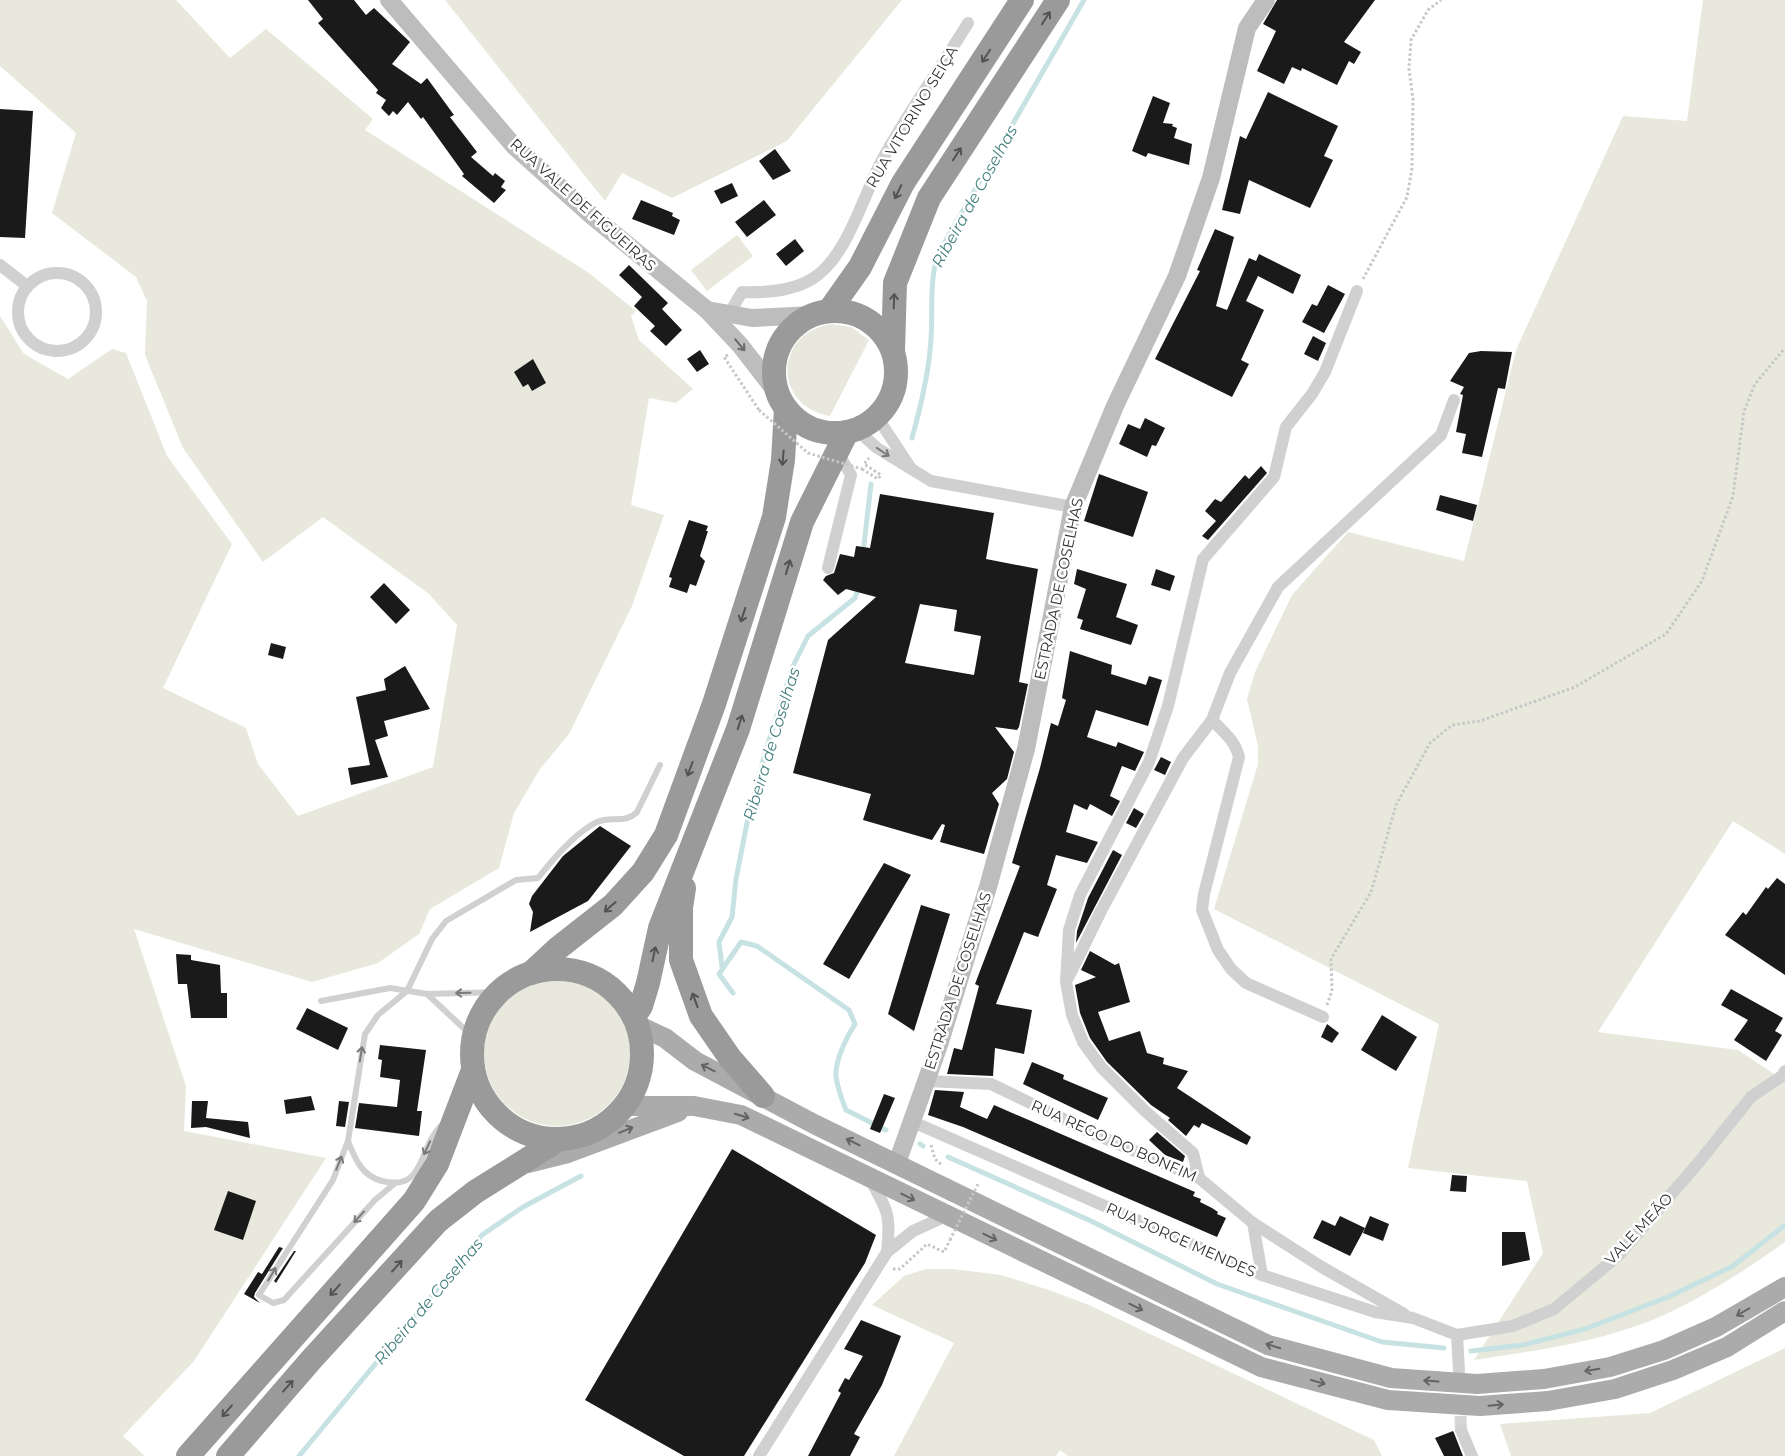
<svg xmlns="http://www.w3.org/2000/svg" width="1785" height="1456" font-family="Montserrat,sans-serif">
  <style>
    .green { fill: #e8e8dd }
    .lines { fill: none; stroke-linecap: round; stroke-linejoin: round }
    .stream { stroke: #c7e2e2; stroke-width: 5 }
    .building { fill: #1a1a1a; fill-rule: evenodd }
    .street-tunnel { stroke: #d6d6d6; stroke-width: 12; stroke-dasharray: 12 6; stroke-linecap: butt }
    .path { stroke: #c7c7c7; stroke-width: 3; stroke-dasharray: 2.5 2.5; stroke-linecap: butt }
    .lane { stroke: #d0d0d0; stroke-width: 6 }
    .street { stroke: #d0d0d0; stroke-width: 12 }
    .secondary { stroke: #bdbdbd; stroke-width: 18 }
    .primary { stroke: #ababab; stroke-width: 20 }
    .highway { stroke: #9a9a9a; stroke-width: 24 }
    .path-bridge { stroke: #c7c7c7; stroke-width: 3; stroke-dasharray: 2.5 2.5; stroke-linecap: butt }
    .oneway { stroke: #525252 }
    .oneway2 { stroke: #6a6a6a }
    .oneway3 { stroke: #7a7a7a }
    .oneway4 { stroke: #636363 }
    .labels { text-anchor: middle; stroke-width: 5; stroke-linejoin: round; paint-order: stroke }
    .street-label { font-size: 15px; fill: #333; stroke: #fff }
    .water-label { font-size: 16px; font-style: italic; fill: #44807f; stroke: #fff }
  </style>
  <rect width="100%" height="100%" fill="#fff"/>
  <g class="green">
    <path d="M0,0H176L230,58L266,29L373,119L365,130L589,273L636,311L631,316L639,340L693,389L676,403L649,398L631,505L664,515L632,606L569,734L540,769L514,813L499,868L430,909L419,934L378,963L312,982L134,929L186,1086L184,1131L326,1158L194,1361L123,1436L145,1456H0V316L24,354L68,379L112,349L126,353L167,456L232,544L163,688L246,728L258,764L298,816L433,767L457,625L429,594L323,517L263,562L183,448L145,355L147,301L136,277L52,213L76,133L0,66Z"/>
    <path d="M445,0H902L787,141L672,198L622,173L605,201Z"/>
    <path d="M1703,0H1785V854L1733,821L1598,1032L1738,1050L1785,1081V1242C1743,1272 1698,1301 1650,1321C1594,1343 1533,1351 1474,1360L1543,1253L1527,1181L1408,1168L1439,1024L1214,909L1258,764V746L1247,699L1255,672L1292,595L1348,532L1464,561L1516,350L1623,116L1687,121Z"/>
    <path d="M737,235L753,256L707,291L691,270Z"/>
    <path d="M832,324L851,327L869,340L830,416C772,406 774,332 832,324Z"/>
    <circle cx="557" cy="1053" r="73"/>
    <path d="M926,1269H952L1001,1275L1046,1289L1089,1305L1374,1440L1382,1456H1068L1060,1450L1056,1456H894L954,1343L872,1305L904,1276Z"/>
    <path d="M1785,1348V1456H1511L1500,1424L1650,1413Z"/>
  </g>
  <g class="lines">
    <g class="stream">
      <path d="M912,438C921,406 929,372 931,339C933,310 929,282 938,254L1084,0"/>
      <path d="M863,553L871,484"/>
      <path d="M722,967L719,942L732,917L736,879L747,823L765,753L792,668L808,636L855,598L859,586"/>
      <path d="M733,993L719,974L741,942L757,946L849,1010L855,1024C847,1036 835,1060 836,1076C837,1087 842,1100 846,1110L886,1130"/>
      <path d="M920,1144L923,1146"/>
      <path d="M948,1157L1091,1221L1217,1284L1382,1342L1444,1348"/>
      <path d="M1471,1351L1523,1345L1585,1329L1668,1297L1733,1266L1785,1225"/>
      <path d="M299,1456L482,1235L523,1207L581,1176"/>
    </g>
  </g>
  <g class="building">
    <path d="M308,0H354L366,15L374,8L410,42L392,64L421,84L427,78L454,115L450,117L477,152L471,157L493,176L495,173L505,181L501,187L506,190L494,203L462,176L464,174L423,117L421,119L408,102L397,115L393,111L389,116L381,108L386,100L376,93L378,90L318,23L323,19Z"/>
    <path d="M1277,0H1375L1344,42L1361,52L1354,64L1349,61L1337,85L1302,68L1301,71L1292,67L1284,84L1257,71L1276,31L1263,24Z"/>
    <path d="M1268,92L1338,126L1324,156L1333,160L1310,208L1249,180L1240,214L1222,210L1240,136L1246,139Z"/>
    <path d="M1153,96L1170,103L1163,123L1173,124L1172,126L1177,128L1174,138L1192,144L1189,165L1148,153L1146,157L1132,151Z"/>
    <path d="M0,109L33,111L25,238L0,237Z"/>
    <path d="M775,149L791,171L773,180L759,161Z"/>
    <path d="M732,183L738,196L721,204L714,191Z"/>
    <path d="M641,200L673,213L672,216L680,220L674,235L632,219Z"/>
    <path d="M764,200L776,215L747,237L735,222Z"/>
    <path d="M1215,229L1234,237L1216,306L1227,310L1249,258L1256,261L1259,254L1301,275L1293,294L1258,276L1246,301L1264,310L1241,360L1249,364L1232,397L1155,359L1200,271L1197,270Z"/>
    <path d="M795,239L804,251L786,266L776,254Z"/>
    <path d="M629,265L668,303L662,309L682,330L666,346L650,331L655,326L634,306L642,297L619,275Z"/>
    <path d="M1328,285L1345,294L1324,333L1302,322L1312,304L1317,306Z"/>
    <path d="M1313,336L1326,343L1318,361L1304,354Z"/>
    <path d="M700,350L709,364L697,372L687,359Z"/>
    <path d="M1481,351L1512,352L1505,389L1498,388L1482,457L1462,453L1466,434L1456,432L1463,395L1460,394L1464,387L1450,381L1469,353Z"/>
    <path d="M533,359L546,383L532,391L528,384L523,387L514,372Z"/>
    <path d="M1145,418L1165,428L1156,446L1152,445L1147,457L1119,444L1128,424L1140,429Z"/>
    <path d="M1261,466L1267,473L1208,540L1202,536L1216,521L1205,511L1215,499L1221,502L1245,475L1249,479Z"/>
    <path d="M1099,474L1148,492L1133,537L1084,521Z"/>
    <path d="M880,494L994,513L986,559L1038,569L1019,682L1028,684L1019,727L1017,730L995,727L1014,752L1007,779L992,793L999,804L984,854L940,842L945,825L942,824L932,840L863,820L871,794L793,773L828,640L876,597L846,589L838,595L823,580L826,576L834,573L840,554L854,557L856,546L870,548ZM920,604L957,610L954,631L981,636L974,675L905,663Z"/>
    <path d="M1440,495L1477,505L1473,521L1436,510Z"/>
    <path d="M689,520L708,526L706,531H708L700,556L705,561L696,586L690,584L687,593L669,587L672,578L669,577Z"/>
    <path d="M1077,569L1127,584L1116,617L1138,625L1131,645L1080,629L1083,620L1077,618L1086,589L1074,584Z"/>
    <path d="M1156,569L1175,576L1170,591L1151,585Z"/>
    <path d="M384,583L410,610L396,624L370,597Z"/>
    <path d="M271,643L286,647L283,659L268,655Z"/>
    <path d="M1070,651L1112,665L1111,674L1146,685L1149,676L1162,680L1148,726L1096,710L1087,737L1116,747L1118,742L1144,752L1135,771L1122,766L1110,796L1120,801L1112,816L1090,804L1087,810L1074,804L1066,832L1098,842L1087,863L1056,855L1047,885L1057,889L1038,937L1024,932L996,1004L1032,1010L1024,1054L995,1048L993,1076L947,1074L954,1048L962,1050L979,986L975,984L1020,866L1012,863L1040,768L1051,723L1058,726L1066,700L1062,698Z"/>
    <path d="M405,666L430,709L384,721L388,736L375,740L388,777L351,785L348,768L370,765L356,697L386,690L384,679Z"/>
    <path d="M1161,757L1171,762L1165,775L1154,770Z"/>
    <path d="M1134,808L1144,814L1136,828L1126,823Z"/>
    <path d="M600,826L631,846L588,901L530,932L533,912L529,904L532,896L563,856Z"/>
    <path d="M1113,850L1122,855L1076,943L1077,931L1088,898Z"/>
    <path d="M884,863L911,875L849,979L823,964Z"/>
    <path d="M1777,878L1785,884V975L1725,935L1743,912L1746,915L1766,887L1768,889Z"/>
    <path d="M921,905L950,914L914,1031L888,1014Z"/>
    <path d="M1090,951L1115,965L1119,963L1130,1002L1098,1012L1109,1041L1140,1031L1147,1053L1164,1058L1163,1064L1188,1071L1177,1088L1251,1137L1247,1145L1202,1123L1199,1128L1194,1125L1186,1136L1168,1120L1170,1118L1151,1105L1107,1062L1090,1038L1080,1013L1075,985L1096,977L1081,970Z"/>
    <path d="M176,954L191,955V960L220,965L221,993H227V1018H191L187,984H178Z"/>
    <path d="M1731,989L1783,1018L1775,1031L1782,1035L1766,1061L1734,1040L1748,1020L1721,1005Z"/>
    <path d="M307,1008L348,1028L338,1050L296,1029Z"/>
    <path d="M1382,1015L1417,1037L1396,1071L1361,1050Z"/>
    <path d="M1327,1024L1339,1033L1332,1043L1321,1037Z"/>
    <path d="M380,1045L426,1050L417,1111H422L419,1136L355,1128L359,1103L397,1107L400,1080L380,1077L382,1060L378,1059Z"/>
    <path d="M1032,1062L1064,1075L1063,1079L1108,1098L1098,1120L1023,1084Z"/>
    <path d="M935,1090L964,1092L960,1107L987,1119L994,1105L1195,1192L1193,1196L1201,1199L1200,1202L1212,1208L1218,1212L1217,1214L1226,1218L1217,1237L963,1127L928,1115Z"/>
    <path d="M884,1094L895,1098L880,1133L870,1129Z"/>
    <path d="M311,1096L315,1110L286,1114L284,1100Z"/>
    <path d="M192,1101H208L206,1118L248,1122L250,1138L206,1127L191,1128Z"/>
    <path d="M339,1101L349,1102L345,1127L336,1126Z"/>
    <path d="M1157,1132L1185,1156L1183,1162L1165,1155L1149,1140Z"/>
    <path d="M732,1149L876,1235L865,1263L744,1456H684L585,1400Z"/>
    <path d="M1452,1175L1467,1176L1466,1192L1450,1191Z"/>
    <path d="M228,1191L256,1201L243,1240L214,1230Z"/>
    <path d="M1340,1216L1365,1228L1350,1256L1313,1238L1322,1220L1335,1226Z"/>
    <path d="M1370,1216L1389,1224L1383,1241L1363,1233Z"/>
    <path d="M1502,1232H1525L1530,1260L1502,1266Z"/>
    <path d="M279,1247L283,1248L255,1293L254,1297L260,1303L244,1294L258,1272L262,1274Z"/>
    <path d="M294,1251H296L276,1283L274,1281Z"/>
    <path d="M861,1320L901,1336L882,1385L854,1434L860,1437L850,1456H808L841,1393L838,1391L845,1378L849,1380L863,1356L844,1349Z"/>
    <path d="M1453,1431L1454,1433L1463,1456H1444L1435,1438Z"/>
  </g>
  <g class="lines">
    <path class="street-tunnel" d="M1460,1398L1461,1430"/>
    <g class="path">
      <path d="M1363,279L1407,197L1412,168L1413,99L1409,69L1411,40L1428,10L1441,0"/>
      <path d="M728,355L724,357L759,410"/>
      <path d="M862,469L878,479L881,475L864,464L869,458"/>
      <path d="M1327,1005L1332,991L1331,959L1371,892L1396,805L1430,743L1452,725L1480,721L1575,687L1666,634L1702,581L1733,496L1744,411L1755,384L1785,348"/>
      <path d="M931,1145L935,1159L942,1165"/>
      <path d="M893,1269H900L927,1244L944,1252L950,1240"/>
    </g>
    <g class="lane">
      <path d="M427,994L473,1037"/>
      <path d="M321,1001L390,988L427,994L499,992"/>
      <path d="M348,1141C355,1159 362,1176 382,1181C427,1192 417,1146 443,1124"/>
      <path d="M394,1184L375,1200L284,1300L273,1303L259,1295L333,1180L348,1141L365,1034L378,1015L407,991L432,939L446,921L516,880L538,878C553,859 576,832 597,822C611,816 626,824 637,812L660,765"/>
    </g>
    <g class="street">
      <path d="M0,265L27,286"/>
      <circle cx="57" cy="312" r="39"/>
      <path d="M729,314L742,292C765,293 792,291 812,279C847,258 863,196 881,162C907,114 940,69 968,23"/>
      <path d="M877,417L910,467"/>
      <path d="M857,430L877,448L931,481L1073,507"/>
      <path d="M828,568L851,475L838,453"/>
      <path d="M1212,720C1224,732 1235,741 1239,757L1204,894L1202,910L1218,950L1231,969L1246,983L1323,1017"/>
      <path d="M1068,978L1101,911L1183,758L1212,720L1230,673L1278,587L1441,435L1454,400"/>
      <path d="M927,1081L991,1084L1099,1136L1199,1178L1253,1223L1320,1266L1404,1314"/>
      <path d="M913,1122L1262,1275L1375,1312L1413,1318L1457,1335"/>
      <path d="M1199,1178L1193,1153L1145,1111L1101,1067L1083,1042L1072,1015L1066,982L1069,930L1080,895L1149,762L1168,706L1203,559L1274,477L1286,427L1312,394L1325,372L1357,291"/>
      <path d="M870,1179C888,1211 891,1215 887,1252"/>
      <path d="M1253,1223L1262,1275"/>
      <path d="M1457,1335L1513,1326L1554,1309L1619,1255L1699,1162L1751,1097L1782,1076L1785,1071"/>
      <path d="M1457,1335L1459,1371"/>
      <path d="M1461,1430L1472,1456"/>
      <path d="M759,1456L887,1252L913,1231L946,1216"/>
    </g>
    <g class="secondary">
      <path d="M389,0L514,146L591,215L707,310L740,345L778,394"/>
      <path d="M707,310L752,318L813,315"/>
      <path d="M897,1163L939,1045L988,887L1026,749L1073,507L1115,406L1177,276L1211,178L1247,28L1266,0"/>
    </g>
    <g class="primary">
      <path d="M637,1025L665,1038L695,1061L814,1124L1268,1345L1391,1378L1477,1384L1544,1379L1610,1367L1664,1350L1716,1327L1785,1287"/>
      <path d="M625,1106H694L741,1115L1261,1367L1388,1400L1480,1406L1548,1401L1615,1389L1673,1370L1727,1347L1785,1311"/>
      <path d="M528,1163L568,1153L678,1112"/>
    </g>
    <g class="highway">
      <circle cx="835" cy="372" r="61"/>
      <path d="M829,311L860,267L903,183L1022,0"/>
      <path d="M893,350L895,283L929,198L1058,0"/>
      <path d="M684,888L681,908V960L701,1016L730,1058L763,1096"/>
      <circle cx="557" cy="1054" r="85"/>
      <path d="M531,973L557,949L613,905L643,872L666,835L714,704L774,517L783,460L786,409"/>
      <path d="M634,1017L641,1006L648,983L660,928L738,729L802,522L847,432"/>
      <path d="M188,1456L414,1201L437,1164L473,1070"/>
      <path d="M228,1456L311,1360L438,1221L475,1192L558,1140"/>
    </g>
    <g class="path-bridge">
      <path d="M759,410L808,453L862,469"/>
      <path d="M950,1240L978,1184"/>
    </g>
  </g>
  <defs><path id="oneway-shaft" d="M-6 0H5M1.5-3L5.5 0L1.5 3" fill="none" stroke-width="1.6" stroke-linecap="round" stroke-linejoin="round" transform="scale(1.25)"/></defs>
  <g class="oneway">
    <use href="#oneway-shaft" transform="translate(1046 18) rotate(-57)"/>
    <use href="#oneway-shaft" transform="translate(986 56) rotate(123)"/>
    <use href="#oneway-shaft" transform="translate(957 154) rotate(-57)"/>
    <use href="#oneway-shaft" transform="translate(898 192) rotate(116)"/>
    <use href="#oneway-shaft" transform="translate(894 301) rotate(-88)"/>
    <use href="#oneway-shaft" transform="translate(783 458) rotate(95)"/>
    <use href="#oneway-shaft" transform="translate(788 567) rotate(-73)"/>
    <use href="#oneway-shaft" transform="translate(743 615) rotate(108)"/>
    <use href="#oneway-shaft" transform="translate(740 722) rotate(-72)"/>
    <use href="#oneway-shaft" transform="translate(690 769) rotate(110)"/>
    <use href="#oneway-shaft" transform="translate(610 907) rotate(139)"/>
    <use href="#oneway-shaft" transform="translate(654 954) rotate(-78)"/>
    <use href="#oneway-shaft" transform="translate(695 1000) rotate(-110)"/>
    <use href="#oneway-shaft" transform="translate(397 1266) rotate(-48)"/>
    <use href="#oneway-shaft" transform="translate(335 1290) rotate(132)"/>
    <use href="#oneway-shaft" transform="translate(288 1386) rotate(-48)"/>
    <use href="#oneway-shaft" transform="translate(227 1411) rotate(131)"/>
  </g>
  <use class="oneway2" href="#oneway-shaft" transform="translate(740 345) rotate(50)"/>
  <g class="oneway3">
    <use href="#oneway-shaft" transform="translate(883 452) rotate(34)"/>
    <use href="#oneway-shaft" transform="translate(463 993) rotate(179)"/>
    <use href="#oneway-shaft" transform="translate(361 1054) rotate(-81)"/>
    <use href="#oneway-shaft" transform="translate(427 1148) rotate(115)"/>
    <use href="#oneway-shaft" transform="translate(339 1163) rotate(-68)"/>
    <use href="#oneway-shaft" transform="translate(359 1217) rotate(132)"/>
    <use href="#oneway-shaft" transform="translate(272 1274) rotate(-59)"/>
  </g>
  <g class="oneway4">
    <use href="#oneway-shaft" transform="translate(708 1068) rotate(-153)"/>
    <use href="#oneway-shaft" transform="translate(742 1116) rotate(17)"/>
    <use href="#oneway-shaft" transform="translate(626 1130) rotate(-22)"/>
    <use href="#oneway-shaft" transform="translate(853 1142) rotate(-154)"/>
    <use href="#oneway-shaft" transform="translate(908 1197) rotate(27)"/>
    <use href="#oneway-shaft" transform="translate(990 1237) rotate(26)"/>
    <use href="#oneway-shaft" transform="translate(1136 1307) rotate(26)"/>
    <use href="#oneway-shaft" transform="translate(1743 1312) rotate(150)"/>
    <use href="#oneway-shaft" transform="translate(1273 1346) rotate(-162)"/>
    <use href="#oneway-shaft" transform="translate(1592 1370) rotate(170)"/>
    <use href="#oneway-shaft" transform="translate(1431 1381) rotate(-176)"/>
    <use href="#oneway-shaft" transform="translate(1318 1382) rotate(15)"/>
    <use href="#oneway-shaft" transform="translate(1496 1405) rotate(-5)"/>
  </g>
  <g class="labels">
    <g class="street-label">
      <text transform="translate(912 117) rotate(-59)" y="5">RUA VITORINO SEIÇA</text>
      <text transform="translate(583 205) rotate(42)" y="5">RUA VALE DE FIGUEIRAS</text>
      <text transform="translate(1059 589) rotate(-78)" y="5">ESTRADA DE COSELHAS</text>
      <text transform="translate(958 981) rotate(-72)" y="5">ESTRADA DE COSELHAS</text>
      <text transform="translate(1114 1141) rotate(24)" y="5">RUA REGO DO BONFIM</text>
      <text transform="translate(1639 1229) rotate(-47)" y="5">VALE MEÃO</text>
      <text transform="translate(1181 1240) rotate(24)" y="5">RUA JORGE MENDES</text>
    </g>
    <g class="water-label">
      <text transform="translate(974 196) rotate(-61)" y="6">Ribeira de Coselhas</text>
      <text transform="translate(771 744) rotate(-73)" y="6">Ribeira de Coselhas</text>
      <text transform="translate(428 1301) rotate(-50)" y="6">Ribeira de Coselhas</text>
    </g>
  </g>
</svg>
